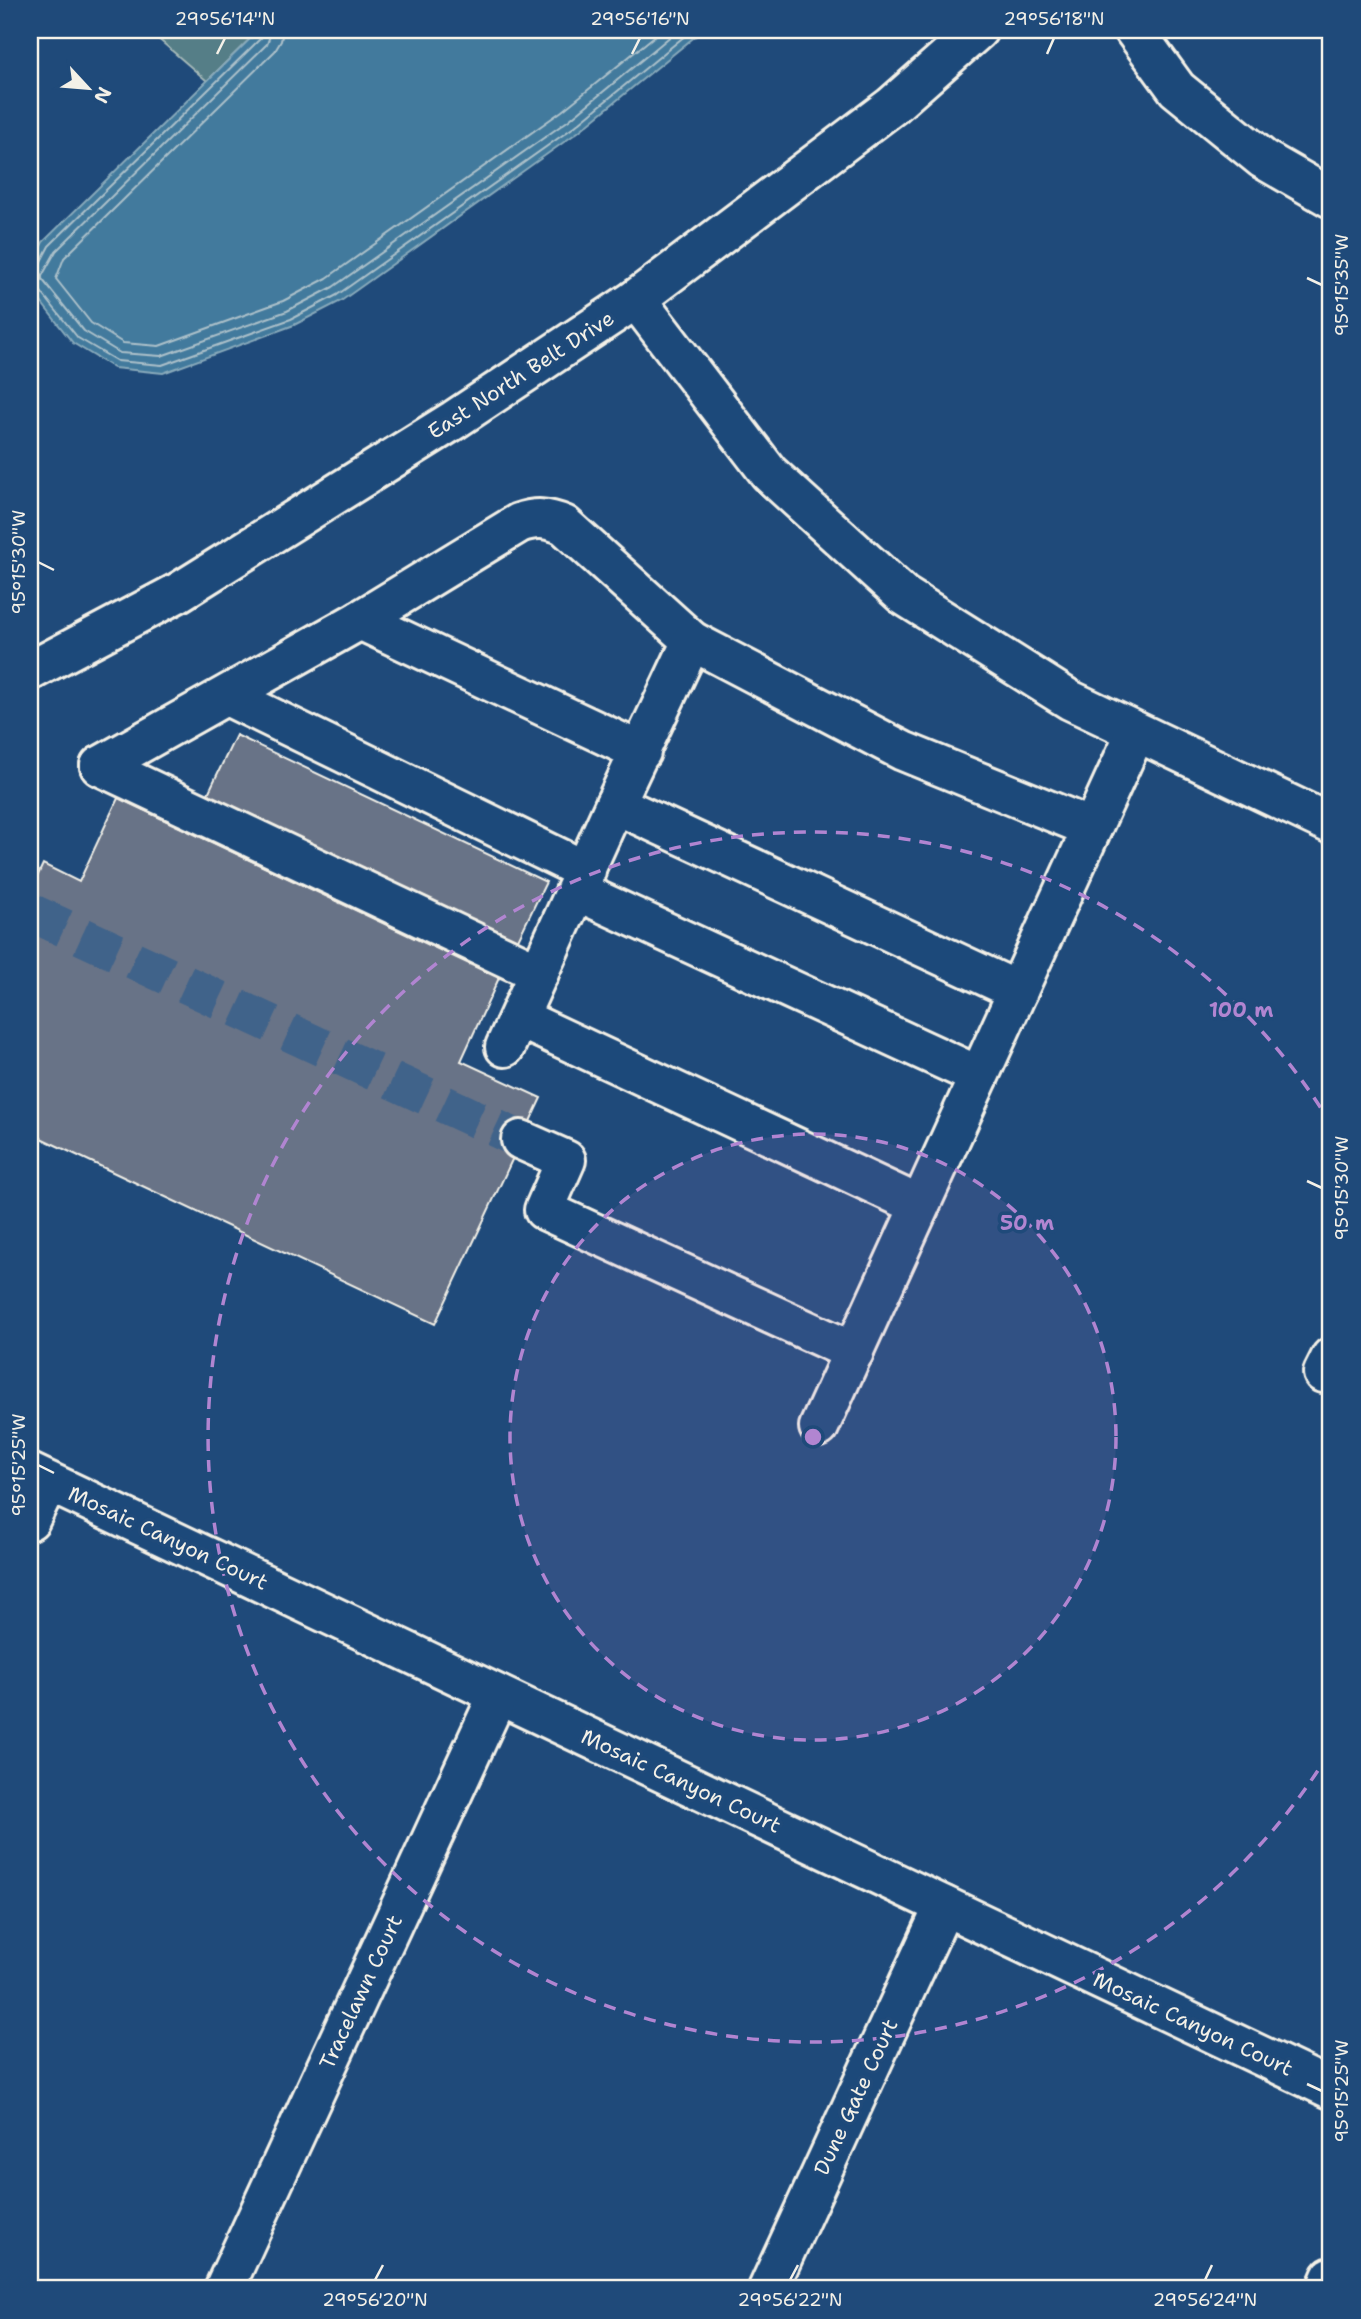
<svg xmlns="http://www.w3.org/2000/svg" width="1361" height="2319" font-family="'Shantell Sans',sans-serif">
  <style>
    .green { fill: #547e87; stroke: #a4b8b8; stroke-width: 2 }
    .water { fill: #427a9d; stroke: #89aabb; stroke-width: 2 }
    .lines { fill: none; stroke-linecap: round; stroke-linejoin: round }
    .shore { stroke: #adc1ca; stroke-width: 2 }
    .building { fill: #687387; stroke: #f4f1e8; stroke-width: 2 }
    .minor-tunnel { stroke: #3f638a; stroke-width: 38; stroke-dasharray: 38 19; stroke-linecap: butt }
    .minor-casing { stroke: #f4f1e8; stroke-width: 44 }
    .minor { stroke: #1f4a7a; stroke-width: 38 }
    .ticks { fill: none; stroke: #f4f1e8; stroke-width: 2.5 }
    .ring { fill: none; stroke: #b185d1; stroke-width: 3.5; stroke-dasharray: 12 9 }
    .labels { text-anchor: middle; stroke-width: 7; stroke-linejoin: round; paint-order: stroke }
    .street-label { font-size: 21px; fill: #f4f1e8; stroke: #1f4a7a }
    .centre { fill: #b185d1; stroke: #1f4a7a; stroke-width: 3.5 }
    .ring-label { font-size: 21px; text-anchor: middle; font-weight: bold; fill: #b185d1; stroke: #1f4a7a; stroke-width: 7; stroke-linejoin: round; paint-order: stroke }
    .neatline { fill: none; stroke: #f4f1e8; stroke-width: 2.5 }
    .ticks-label { font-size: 18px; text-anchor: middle; fill: #f4f1e8 }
  </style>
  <rect width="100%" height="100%" fill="#1f4a7a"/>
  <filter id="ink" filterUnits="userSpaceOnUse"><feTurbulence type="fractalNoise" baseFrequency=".0143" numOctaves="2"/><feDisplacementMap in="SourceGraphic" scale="14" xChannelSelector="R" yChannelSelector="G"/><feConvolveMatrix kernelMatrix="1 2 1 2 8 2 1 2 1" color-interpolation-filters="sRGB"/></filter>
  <g filter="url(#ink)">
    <path class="green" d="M148,30H259L207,81Z"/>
    <path class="water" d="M259,30H703L578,132L341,301L294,325L163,373L114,368L73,343L30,288V268L43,242Z"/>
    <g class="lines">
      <g class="shore">
        <path d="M272,30L267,44L56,251L42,276V279L84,331L120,353L161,356L287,311L333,287L569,120L678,30"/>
        <path d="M283,30L281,41L275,51L64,258L56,279L91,323L123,343L159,346L283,301L327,278L562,111L662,30"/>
        <path d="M30,269L38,267L49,246L261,38L263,30"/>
        <path d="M30,285L38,288L78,338L117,361L162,365L291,319L337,295L574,127L692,30"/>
      </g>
    </g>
    <g class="building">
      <path d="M236,735L546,882L514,948L204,802Z"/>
      <path d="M118,798L499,978L461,1061L541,1098L435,1324L30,1133V892L43,864L79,882Z"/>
    </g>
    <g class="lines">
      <path class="minor-tunnel" d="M30,912L521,1140"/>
      <g class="minor-casing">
        <g id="minor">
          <path d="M1134,30L1177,89L1263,159L1331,198"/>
          <path d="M636,299L769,473L903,595L1070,700L1331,824"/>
          <path d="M360,620L641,752"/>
          <path d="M30,671L179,592L454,420L636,299L892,106L978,30"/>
          <path d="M227,696L586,871"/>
          <path d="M100,766L360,620L519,523C536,517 547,518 564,525L692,641L903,751L1092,828"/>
          <path d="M100,766L539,973"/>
          <path d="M615,804L1018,991"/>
          <path d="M577,891L979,1076"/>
          <path d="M519,1018L919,1205"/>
          <path d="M505,1047L615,804L692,641"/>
          <path d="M521,1140L566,1160L544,1210L854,1352"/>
          <path d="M1323,1373L1331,1357"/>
          <path d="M819,1427L1136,732"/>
          <path d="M30,1473L1331,2089"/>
          <path d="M30,1520L48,1482"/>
          <path d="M224,2289L498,1695"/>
          <path d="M768,2289L944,1906"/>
          <path d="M1326,2289L1331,2277"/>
        </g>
      </g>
      <use href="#minor" class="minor"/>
    </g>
  </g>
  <path class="ticks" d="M217,54L225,38M632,54L640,38M1047,54L1054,38M1307,278L1322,285M38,562L54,570M1307,1181L1322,1188M38,1465L54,1473M1307,2084L1322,2091M375,2280L383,2265M790,2280L798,2265M1205,2280L1212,2265"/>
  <circle cx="813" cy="1437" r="303" fill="#b185d1" fill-opacity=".12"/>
  <g class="ring">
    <circle cx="813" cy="1437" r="303"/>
    <path d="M1329 1753A605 605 0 1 1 1329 1121"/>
  </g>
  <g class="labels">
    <g class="street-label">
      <text transform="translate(521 375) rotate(-33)" y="7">East North Belt Drive</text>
      <text transform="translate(168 1538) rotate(25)" y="7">Mosaic Canyon Court</text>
      <text transform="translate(681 1781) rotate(25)" y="7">Mosaic Canyon Court</text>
      <text transform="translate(361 1992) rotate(-65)" y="7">Tracelawn Court</text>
      <text transform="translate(1193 2024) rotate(25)" y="7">Mosaic Canyon Court</text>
      <text transform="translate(856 2097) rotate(-65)" y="7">Dune Gate Court</text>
    </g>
  </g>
  <circle cx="813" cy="1437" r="10" class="centre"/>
  <g class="ring-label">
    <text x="1241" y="1017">100 m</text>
    <text x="1027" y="1230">50 m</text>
  </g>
  <rect width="1361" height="2319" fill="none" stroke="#1f4a7a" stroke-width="77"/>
  <g transform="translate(88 88) rotate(116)" stroke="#1f4a7a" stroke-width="5" paint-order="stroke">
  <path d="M0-5L12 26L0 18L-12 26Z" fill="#f4f1e8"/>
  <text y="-10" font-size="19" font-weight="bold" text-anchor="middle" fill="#f4f1e8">N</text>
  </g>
  <rect x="38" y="38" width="1284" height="2242" class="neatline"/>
  <g class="ticks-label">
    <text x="225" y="25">29°56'14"N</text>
    <text x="640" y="25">29°56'16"N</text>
    <text x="1054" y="25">29°56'18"N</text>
    <text transform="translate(1342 285) rotate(-90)" y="6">95°15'35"W</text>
    <text transform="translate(19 562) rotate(-90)" y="6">95°15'30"W</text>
    <text transform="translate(1342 1188) rotate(-90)" y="6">95°15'30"W</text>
    <text transform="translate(19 1465) rotate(-90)" y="6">95°15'25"W</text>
    <text transform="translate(1342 2091) rotate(-90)" y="6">95°15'25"W</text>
    <text x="375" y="2306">29°56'20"N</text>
    <text x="790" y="2306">29°56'22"N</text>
    <text x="1205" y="2306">29°56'24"N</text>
  </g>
</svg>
